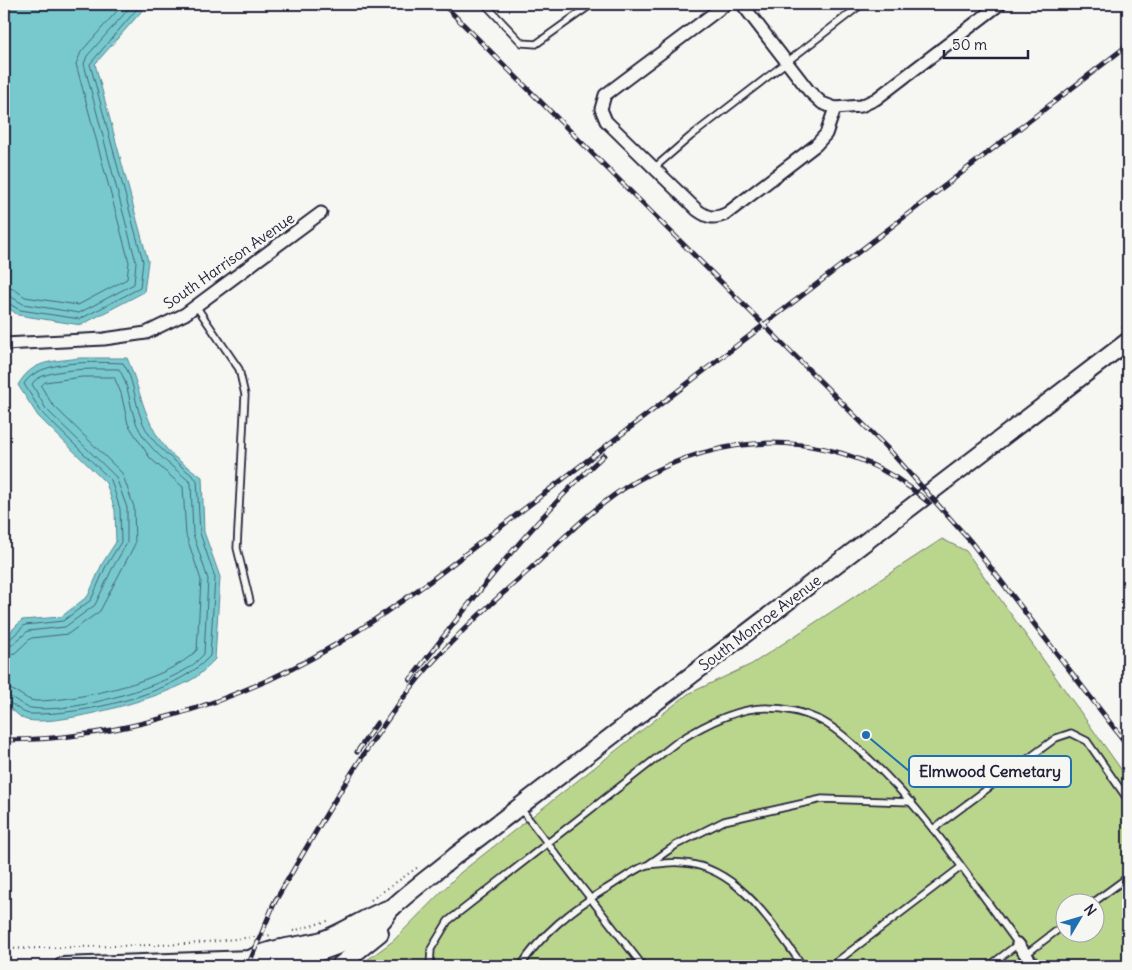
<svg xmlns="http://www.w3.org/2000/svg" width="1132" height="970" font-family="Delius,sans-serif">
  <style>
    .green { fill: #bad68d; stroke: #6e7c64; fill-rule: evenodd }
    .water { fill: #78c9ce; stroke: #568693 }
    .lines { fill: none; stroke-linecap: round; stroke-linejoin: round }
    .shore { stroke: #446576; stroke-width: 1 }
    .lane-casing { stroke: #22223b; stroke-width: 9 }
    .street-casing { stroke: #22223b; stroke-width: 15 }
    .secondary-casing { stroke: #22223b; stroke-width: 20 }
    .path { stroke: #22223b; stroke-width: 2; stroke-dasharray: 1 4; stroke-linecap: butt }
    .lane { stroke: #f6f6f2; stroke-width: 5.5 }
    .street { stroke: #f6f6f2; stroke-width: 11 }
    .secondary { stroke: #f6f6f2; stroke-width: 16 }
    .rail-casing { stroke: #22223b; stroke-width: 5 }
    .rail { stroke: #f6f6f2; stroke-width: 3; stroke-dasharray: 9; stroke-linecap: butt }
    .labels { text-anchor: middle; stroke-width: 5; stroke-linejoin: round; paint-order: stroke }
    .street-label { font-size: 15px; fill: #22223b; stroke: #f6f6f2 }
    .leader { fill: none; stroke: #1f6fb2; stroke-width: 2 }
    .callout-dot { fill: #1f6fb2; stroke: #f6f6f2; stroke-width: 2 }
    .callout { fill: #f6f6f2; stroke: #1f6fb2; stroke-width: 2 }
    .callout-label { font-size: 16px; text-anchor: middle; font-weight: bold; fill: #22223b }
  </style>
  <rect width="100%" height="100%" fill="#f6f6f2"/>
  <filter id="ink" filterUnits="userSpaceOnUse"><feTurbulence type="fractalNoise" baseFrequency=".02" numOctaves="2"/><feDisplacementMap in="SourceGraphic" scale="10" xChannelSelector="R" yChannelSelector="G"/><feConvolveMatrix kernelMatrix="1 2 1 2 8 2 1 2 1" color-interpolation-filters="sRGB"/></filter>
  <g filter="url(#ink)">
    <path class="green" d="M942,539L966,551L1128,779V966H359L393,941L460,873L688,694L752,664ZM1064,902H1094V932H1064Z"/>
    <g class="water">
      <path d="M4,4H148L95,64L148,261L144,292L81,325L18,315L4,305Z"/>
      <path d="M80,358H127C140,388 144,421 165,447C174,459 190,468 202,477L204,532L220,577L215,659C209,665 203,672 196,677C170,696 58,727 27,720C18,718 13,707 4,707V638L22,620L61,617L88,596L102,564L116,542L115,510L106,483L38,416L18,385C33,359 53,362 80,358Z"/>
    </g>
    <g class="lines">
      <g class="shore">
        <path d="M4,288L14,289L25,297L78,305L127,279L129,262L76,64L81,52L123,4"/>
        <path d="M4,295L10,296L23,304L79,313L134,284L136,262L84,64L87,56L133,4"/>
        <path d="M4,301L20,310L80,319L140,288L143,261L90,64L141,4"/>
        <path d="M4,641L9,640L25,625L63,621L91,600L106,566L121,542L120,509L111,480L42,413L24,384C38,359 97,362 123,363C134,379 134,399 141,418C151,447 176,460 197,480L200,533L215,578L210,656C175,695 82,715 31,714C20,714 15,702 4,702"/>
        <path d="M4,648L12,645L28,631L65,627L95,605L112,569L127,543V508L116,477L46,409L32,384C42,367 100,369 119,369C129,385 129,403 135,420C147,451 169,462 191,483L193,534L208,579L204,654C199,659 193,666 187,669C153,689 70,714 31,708C21,707 16,696 4,696"/>
        <path d="M4,655L15,653L31,638L68,634L100,611L135,544L134,507L122,473L52,404L41,386L45,382L82,377H114L121,393L128,424L150,458L183,487L186,535L201,580L197,650C168,681 77,701 35,701C24,700 17,688 4,689"/>
      </g>
      <g class="lane-casing">
        <g id="lane">
          <path d="M485,4L522,43L536,44L592,4"/>
          <path d="M654,168L691,136L862,4"/>
          <path d="M196,306L239,369L245,395L237,548L250,601"/>
          <path d="M521,809L643,966"/>
          <path d="M933,829L1056,738L1071,733L1087,741L1128,800"/>
          <path d="M649,864L676,845L724,821L822,799L912,802"/>
          <path d="M1094,902L1128,877"/>
          <path d="M1025,955L1064,925"/>
          <path d="M430,966L431,949L448,921L677,742C702,726 737,707 768,708C785,708 805,713 820,720C836,728 852,743 865,755C925,810 970,879 1018,944L989,966"/>
          <path d="M521,966C539,936 574,908 604,890C617,883 632,870 647,865C652,864 660,864 666,863C732,856 769,920 803,966"/>
          <path d="M831,966L961,867"/>
          <path d="M1124,966L1128,963"/>
        </g>
      </g>
      <g class="street-casing">
        <g id="street">
          <path d="M726,4L605,95L601,109L606,121L697,210C708,218 713,219 726,214L816,145L826,134L835,108L861,106L876,99L1000,4"/>
          <path d="M742,4L809,91L822,103L835,108"/>
          <path d="M4,344L104,339L146,333L185,314L321,213"/>
          <path d="M1018,944L1034,966"/>
        </g>
      </g>
      <g class="secondary-casing">
        <g id="secondary">
          <path d="M250,959C279,970 358,943 381,922C386,918 388,911 393,907C412,889 435,873 455,856L1128,341"/>
          <path d="M63,966L250,959C271,946 298,947 322,940C347,931 367,915 393,907"/>
          <path d="M339,966L380,933"/>
        </g>
      </g>
      <g class="path">
        <path d="M1122,328L1128,323"/>
        <path d="M371,900L418,867"/>
        <path d="M293,931L331,920"/>
        <path d="M4,949L188,944L273,935"/>
      </g>
      <use href="#lane" class="lane"/>
      <use href="#street" class="street"/>
      <use href="#secondary" class="secondary"/>
      <g class="rail-casing">
        <g id="rail">
          <path d="M443,4L891,452L971,542L1128,746"/>
          <path d="M410,680C470,602 531,522 604,455"/>
          <path d="M4,740C118,740 236,704 335,645C367,626 398,604 429,582L1128,45"/>
          <path d="M357,752L377,723"/>
          <path d="M273,905C315,833 356,760 407,693C442,647 485,609 528,571C562,540 596,504 636,481C731,427 844,428 928,502"/>
          <path d="M248,966L276,899"/>
        </g>
      </g>
      <use href="#rail" class="rail"/>
    </g>
  </g>
  <g class="labels">
    <g class="street-label">
      <text transform="translate(229 261) rotate(-35)" y="5">South Harrison Avenue</text>
      <text transform="translate(760 623) rotate(-37)" y="5">South Monroe Avenue</text>
    </g>
  </g>
  <path class="leader" d="M866 735L909 771"/>
  <circle class="callout-dot" cx="866" cy="735" r="5"/>
  <rect class="callout" x="909" y="756" width="162" height="31" rx="5"/>
  <g class="callout-label">
    <text x="990" y="777">Elmwood Cemetary</text>
  </g>
  <rect width="1132" height="970" fill="none" stroke="#f6f6f2" stroke-width="20"/>
  <rect x="10" y="10" width="1112" height="950" fill="none" stroke="#22223b" stroke-width="2" filter="url(#ink)"/>
  <g transform="translate(1080 918) rotate(52)"><circle r="24" fill="#f6f6f2" stroke="#a1a1a9"/>
  <path d="M0-4L9 19L0 12L-9 19Z" fill="#1f6fb2"/>
  <text y="-8" font-size="14" font-weight="bold" text-anchor="middle" fill="#22223b">N</text>
  </g>
  <path d="M944 50v8h84v-8" fill="none" stroke="#22223b" stroke-width="2.5"/>
  <text x="952" y="50" font-size="15" fill="#22223b" stroke="#f6f6f2" stroke-width="4" paint-order="stroke">50 m</text>
</svg>
